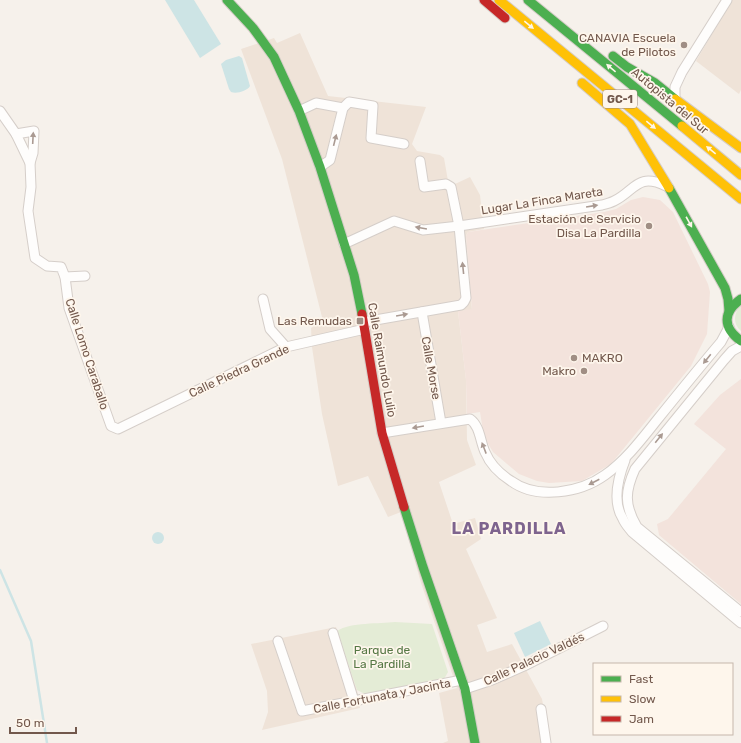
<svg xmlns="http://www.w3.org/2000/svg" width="741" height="743" font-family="Rubik,sans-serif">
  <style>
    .residential { fill: #efe3d8 }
    .commercial { fill: #f3e3dc }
    .green { fill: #e4ecd6 }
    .water { fill: #cde4e5 }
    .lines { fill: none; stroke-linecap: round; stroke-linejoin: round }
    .stream { stroke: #cde4e5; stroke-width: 2.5 }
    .street-casing { stroke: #d5cec9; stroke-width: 11 }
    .fast-casing { stroke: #d5cdc7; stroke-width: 11 }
    .slow-casing { stroke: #d5cdc7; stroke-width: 11 }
    .jam-casing { stroke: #d5cdc7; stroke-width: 11 }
    .street { stroke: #fefdfc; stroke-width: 9 }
    .fast { stroke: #4caf50; stroke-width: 9 }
    .slow { stroke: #ffc107; stroke-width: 9 }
    .jam { stroke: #c62828; stroke-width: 9 }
    .oneway { fill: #fef6ec }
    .oneway2 { fill: #aa9a92 }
    .poi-dot { fill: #a08e84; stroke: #fef6ec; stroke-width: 1.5 }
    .labels { text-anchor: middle; stroke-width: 3.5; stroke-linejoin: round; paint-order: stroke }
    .shield { fill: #fef6ec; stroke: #9c877c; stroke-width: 1 }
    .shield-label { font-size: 11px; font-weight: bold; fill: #72584c }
    .poi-label { font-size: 12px; fill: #72584c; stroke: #fef6ec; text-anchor: end }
    .street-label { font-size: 12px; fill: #72584c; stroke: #fef6ec }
    .park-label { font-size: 12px; fill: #567845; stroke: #fef6ec }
    .district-label { font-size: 16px; font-weight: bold; letter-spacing: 1px; fill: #7e648e; stroke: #fef6ec }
  </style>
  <rect width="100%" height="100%" fill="#f6f1eb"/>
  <g class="residential">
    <path d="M732,0H741V90L739,94L696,61Z"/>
    <path d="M300,33L328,96L426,107L412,144L417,151L440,155L444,158L448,181L455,184L470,177L480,195L484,229L468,232L466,236L472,310L458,311L466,380L467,440L476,465L439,482L453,524L475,518L481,539L466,549L497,618L477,625L487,652L512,644L542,699L550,743H443L448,741L439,693L457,688L421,583L401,512L388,517L368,476L338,486L322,414L312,347L311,328L323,321L282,159L241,49L274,38L277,43Z"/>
    <path d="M336,627L357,690L360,708L262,730L268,712L267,691L251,644Z"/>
  </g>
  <g class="commercial">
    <path d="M643,197L660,200L673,212L708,284L710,292L707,334L691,366L611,464L582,481L549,483L537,481L519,474L493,452L484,437L480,412L467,414L466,380L458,311L472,309L466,236L468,232L604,212L616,209L631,200Z"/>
    <path d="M741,379V604L659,535L657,524L668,519L726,449L694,424L720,395Z"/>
  </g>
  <g class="green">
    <path d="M741,304V331C732,323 734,313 741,304Z"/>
    <path d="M395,622L432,624L448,672L444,679L365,694L357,690L337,631C351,622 379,624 395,622Z"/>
  </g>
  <g class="water">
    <path d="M165,0H194L221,44L200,58Z"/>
    <path d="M239,56L242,58L250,86C247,91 237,94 231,92L229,89L221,64L226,60Z"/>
    <circle cx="158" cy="538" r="6"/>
    <path d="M540,621L551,644L525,657L514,633Z"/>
  </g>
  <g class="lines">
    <path class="stream" d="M0,570L31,641L47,743"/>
    <g class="street-casing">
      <g id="street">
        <path d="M675,99V87L682,72L727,0"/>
        <path d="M0,111L16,134L30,163L31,187L28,211L35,258L47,266L61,267L65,277L69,308L111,426L118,429L286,347L365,329"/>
        <path d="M299,111L316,103L343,108"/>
        <path d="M16,134L34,131L33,153L30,163"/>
        <path d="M320,167L330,160L343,108L349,102L373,106L371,138L404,144"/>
        <path d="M344,244L394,221L423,230L459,226L602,205C606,204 610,203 614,201C635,191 637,172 666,186"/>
        <path d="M65,277L85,276"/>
        <path d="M263,299L270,329L286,347"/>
        <path d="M422,312L441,423"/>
        <path d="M364,322L461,305L464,302L466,298L459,226L451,187L446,184L424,187L420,161"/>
        <path d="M741,346L732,351L724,360L635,469C625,491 624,505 637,527L741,612"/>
        <path d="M382,433L470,419C480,426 480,441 485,452C490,464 500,474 511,481C537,500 580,493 605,475C626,460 641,440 657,420C678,394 699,368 721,342L729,327"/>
        <path d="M625,460C618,478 612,502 623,519C625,524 629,528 632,532L741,623"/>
        <path d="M333,633L354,701"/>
        <path d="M278,641L302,711L462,680"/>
        <path d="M465,689L492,680L524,666L603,626"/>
        <path d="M541,709L546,743"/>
      </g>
    </g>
    <g class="fast-casing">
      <g id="fast">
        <path d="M227,0L253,28L274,57L299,111L320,167L354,275L362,314"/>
        <path d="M528,0L682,126"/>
        <path d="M613,56L627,67L655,83L675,99"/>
        <path d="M669,188L725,288L728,299L729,311"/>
        <path d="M741,299C723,312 722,327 741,341"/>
        <path d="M404,507L423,567L465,689L475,743"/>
      </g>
    </g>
    <g class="slow-casing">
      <g id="slow">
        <path d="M499,0L741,199"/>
        <path d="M582,83L630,124L669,188"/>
        <path d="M675,99L741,148"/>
        <path d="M682,126L741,175"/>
      </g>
    </g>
    <g class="jam-casing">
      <g id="jam">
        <path d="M484,0L505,18"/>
        <path d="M362,314L382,433L404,507"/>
      </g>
    </g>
    <use href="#street" class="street"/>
    <use href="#fast" class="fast"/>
    <use href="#slow" class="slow"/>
    <use href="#jam" class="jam"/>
  </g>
  <defs><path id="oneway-solid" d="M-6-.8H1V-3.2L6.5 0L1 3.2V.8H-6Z"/></defs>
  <g class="oneway">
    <use href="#oneway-solid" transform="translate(529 25) rotate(39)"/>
    <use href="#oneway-solid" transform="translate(611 68) rotate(-140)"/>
    <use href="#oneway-solid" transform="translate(651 125) rotate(39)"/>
    <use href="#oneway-solid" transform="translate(711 150) rotate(-141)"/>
    <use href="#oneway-solid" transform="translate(689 222) rotate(61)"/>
  </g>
  <g class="oneway2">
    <use href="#oneway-solid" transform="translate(33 138) rotate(-87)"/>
    <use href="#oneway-solid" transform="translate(335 140) rotate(-76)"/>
    <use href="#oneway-solid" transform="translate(592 206) rotate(-9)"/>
    <use href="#oneway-solid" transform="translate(421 228) rotate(-170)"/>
    <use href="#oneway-solid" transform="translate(463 268) rotate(-96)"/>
    <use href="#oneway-solid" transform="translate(402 315) rotate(-10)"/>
    <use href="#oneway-solid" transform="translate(707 359) rotate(129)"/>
    <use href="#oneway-solid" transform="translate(418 427) rotate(170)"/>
    <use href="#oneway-solid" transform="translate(659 438) rotate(-51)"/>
    <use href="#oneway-solid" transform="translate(484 448) rotate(-111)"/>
    <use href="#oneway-solid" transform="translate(594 482) rotate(153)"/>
  </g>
  <g class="poi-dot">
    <circle cx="684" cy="45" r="4"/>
    <circle cx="649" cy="226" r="4"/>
    <rect x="356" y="317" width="8" height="8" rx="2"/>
    <circle cx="574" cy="358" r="4"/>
    <circle cx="584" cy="371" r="4"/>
  </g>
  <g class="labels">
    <rect class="shield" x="603" y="90" width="34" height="18" rx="3"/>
    <g class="shield-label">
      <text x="620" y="103">GC-1</text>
    </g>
    <g class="poi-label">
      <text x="676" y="42">CANAVIA Escuela<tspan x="676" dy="14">de Pilotos</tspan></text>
      <text x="641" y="223">Estación de Servicio<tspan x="641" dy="14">Disa La Pardilla</tspan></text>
      <text x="352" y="325">Las Remudas</text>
      <text x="582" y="362" text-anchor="start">MAKRO</text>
      <text x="576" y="375">Makro</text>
    </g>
    <g class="street-label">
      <text transform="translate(670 101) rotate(40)" y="4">Autopista del Sur</text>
      <text transform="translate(542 201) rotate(-9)" y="4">Lugar La Finca Mareta</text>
      <text transform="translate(87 354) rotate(72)" y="4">Calle Lomo Caraballo</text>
      <text transform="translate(382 360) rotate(80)" y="4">Calle Raimundo Lulio</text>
      <text transform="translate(431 368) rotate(80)" y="4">Calle Morse</text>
      <text transform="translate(239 371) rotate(-25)" y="4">Calle Piedra Grande</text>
      <text transform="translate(534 659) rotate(-25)" y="4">Calle Palacio Valdés</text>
      <text transform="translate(382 696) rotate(-11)" y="4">Calle Fortunata y Jacinta</text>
    </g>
    <g class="park-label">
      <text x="382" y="654">Parque de<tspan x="382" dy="14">La Pardilla</tspan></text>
    </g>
    <g class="district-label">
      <text x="509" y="534">LA PARDILLA</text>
    </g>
  </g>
  <rect x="593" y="663" width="140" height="72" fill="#fef6ec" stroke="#c6b7ac"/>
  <rect x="601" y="676" width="20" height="6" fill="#4caf50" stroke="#c6b7ac"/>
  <text x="629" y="683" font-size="12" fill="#72584c">Fast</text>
  <rect x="601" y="696" width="20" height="6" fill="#ffc107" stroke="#c6b7ac"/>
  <text x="629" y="703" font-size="12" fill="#72584c">Slow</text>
  <rect x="601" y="716" width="20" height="6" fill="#c62828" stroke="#c6b7ac"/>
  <text x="629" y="723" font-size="12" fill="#72584c">Jam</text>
  <path d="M10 727v6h66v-6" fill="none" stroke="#72584c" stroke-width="2"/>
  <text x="16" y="727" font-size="12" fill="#72584c" stroke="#fef6ec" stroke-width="3" paint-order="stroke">50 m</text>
</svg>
